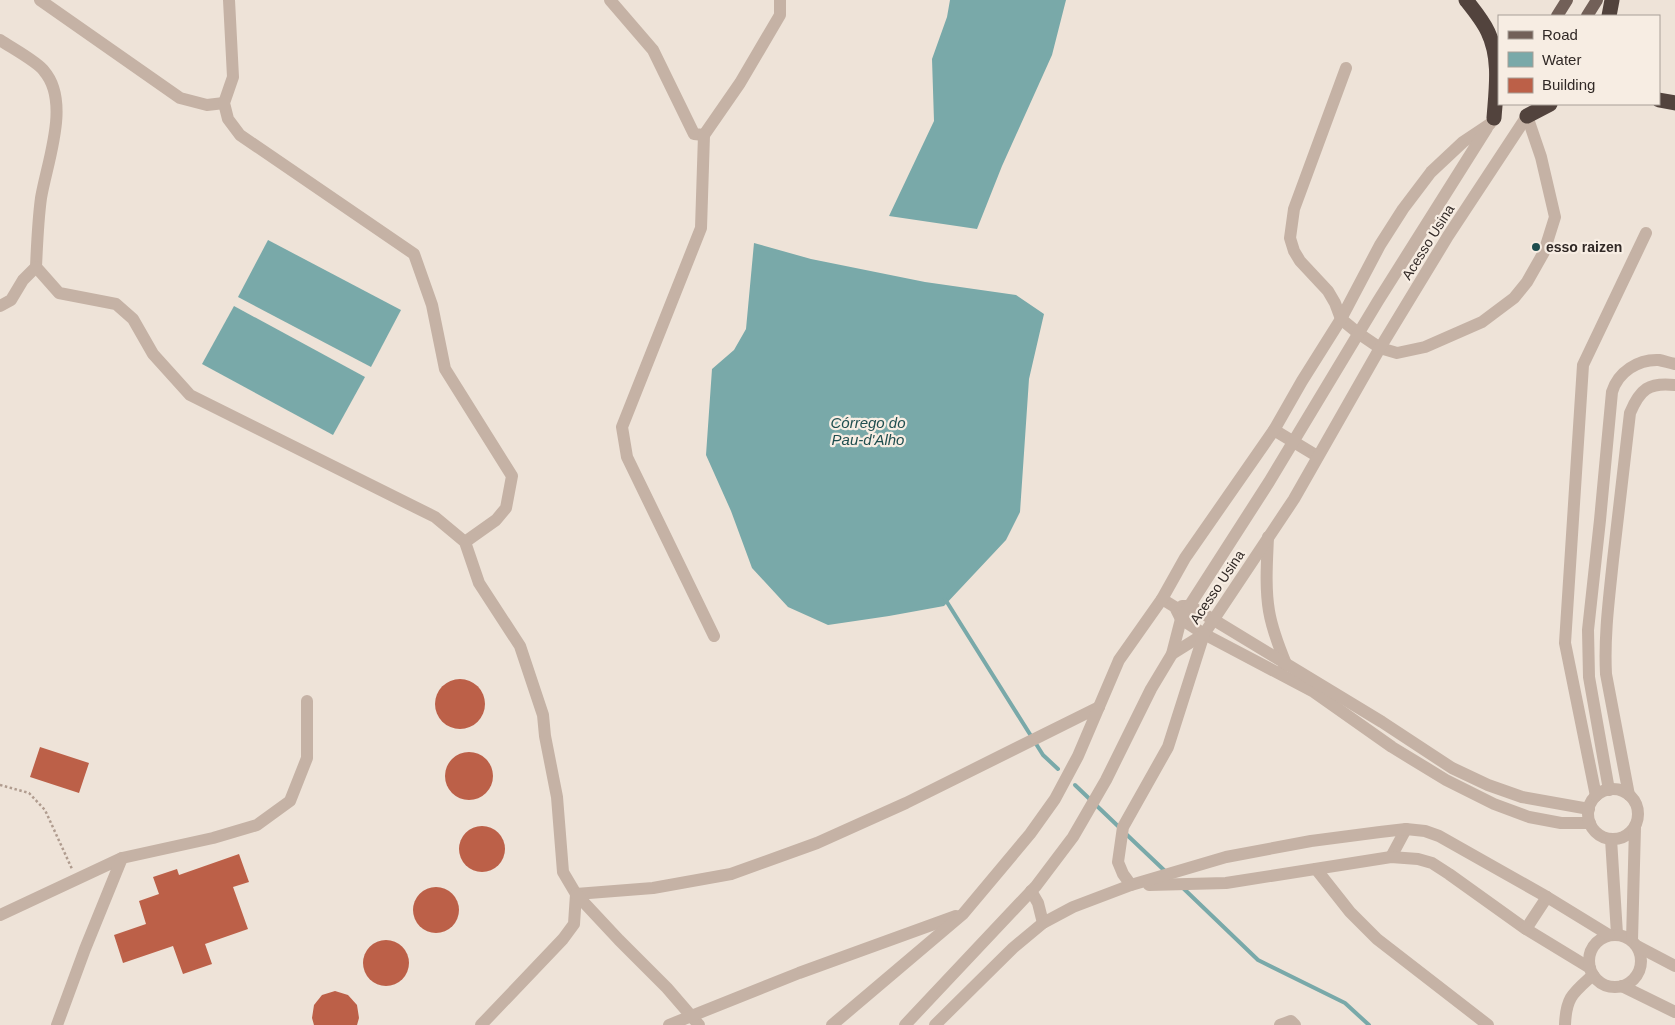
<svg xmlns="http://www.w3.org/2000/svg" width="1675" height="1025" font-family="Helvetica,sans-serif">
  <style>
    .water { fill: #79a9a9 }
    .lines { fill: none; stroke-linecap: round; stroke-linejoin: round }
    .stream { stroke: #79a9a9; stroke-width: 4 }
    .building { fill: #bc6048 }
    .path { stroke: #b09c8f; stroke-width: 2.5; stroke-dasharray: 2.5 2.5; stroke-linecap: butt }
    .minor { stroke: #c5b2a5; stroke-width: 12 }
    .major { stroke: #726058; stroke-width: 12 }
    .highway { stroke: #52433d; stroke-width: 15 }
    .poi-dot { fill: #1f4e4f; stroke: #f7ede3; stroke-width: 2 }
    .labels { text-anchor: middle; stroke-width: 4.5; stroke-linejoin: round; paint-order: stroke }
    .street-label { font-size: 14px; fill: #312926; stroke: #f7ede3 }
    .poi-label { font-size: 14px; font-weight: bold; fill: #312926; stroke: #f7ede3; text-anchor: start }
    .water-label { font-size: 15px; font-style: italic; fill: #1f4e4f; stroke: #f7ede3 }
  </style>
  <rect width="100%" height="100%" fill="#eee3d8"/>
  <g class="water">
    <path d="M950,0H1066L1052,55L1002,166L977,229L889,216L934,121L932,59L947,17Z"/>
    <path d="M268,240L401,310L371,367L238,297Z"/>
    <path d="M754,243L811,259L925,282L1016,295L1044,314L1029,379L1020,512L1006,540L944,606L889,616L828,625L788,607L752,568L731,511L706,455L712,369L734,350L746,329Z"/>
    <path d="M234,306L365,377L333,435L202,364Z"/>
  </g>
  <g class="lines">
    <g class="stream">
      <path d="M945,599L1043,755L1058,769"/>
      <path d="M1075,785L1120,828"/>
      <path d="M1125,833L1165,871"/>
      <path d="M1183,888L1258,960L1345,1003L1369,1025"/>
    </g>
  </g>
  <g class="building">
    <circle cx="460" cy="704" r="25"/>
    <path d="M40,747L89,763L79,793L30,777Z"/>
    <circle cx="469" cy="776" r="24"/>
    <circle cx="482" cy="849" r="23"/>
    <path d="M239,854L249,882L233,887L248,929L205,944L212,964L183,974L173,946L123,963L114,935L146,924L139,901L159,894L153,877L177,869L179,875Z"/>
    <circle cx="436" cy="910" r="23"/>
    <circle cx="386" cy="963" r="23"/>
    <path d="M335,991L348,995L357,1005L359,1018L357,1025H314L312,1018L314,1005L322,995Z"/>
  </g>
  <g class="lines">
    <path class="path" d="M0,785L29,793L45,810L72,869"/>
    <g class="minor">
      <path d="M40,0L180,98L207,105L224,103"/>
      <path d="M229,0L233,77L224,103L228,119L240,135L414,254L432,305L445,369L512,476L506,508L496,520L465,542"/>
      <path d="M610,0L653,50L694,134L704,135L740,83L780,15V0"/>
      <path d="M0,40C10,47 38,62 44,71C71,102 47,162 41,198C38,220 37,244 36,267L59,293L116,304L133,319L153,354L190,395L435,517L465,542L479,583L520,646L543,715L545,736L557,797L563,872L576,894L574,924L563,939L481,1025"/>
      <path d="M1346,68L1294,209L1290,238L1294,251L1300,261L1328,291L1335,303L1341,319L1358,333L1380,348L1397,353L1425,347L1482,322L1514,298L1527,282L1544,252L1555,217L1541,157L1527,116"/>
      <path d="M704,135L701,228L622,427L627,457L714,636"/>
      <path d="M0,306L11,300L23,280L36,267"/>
      <path d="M1274,430L1317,456"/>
      <path d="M1268,537C1267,561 1265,587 1269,611C1272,629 1279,647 1286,664L1284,666"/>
      <path d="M1162,599L1175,607L1181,619L1204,634L1314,692L1392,747L1446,780L1494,804L1529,817L1561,823H1590"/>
      <path d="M1182,606H1190L1214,620L1382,722L1452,768L1488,785L1522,797L1589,809"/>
      <path d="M1172,654L1204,634L1294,499L1380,348L1448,236L1527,116"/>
      <circle cx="1613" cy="814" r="25"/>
      <path d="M1609,790L1589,677L1588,630L1600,520L1612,392C1618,372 1638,359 1659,360C1664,361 1670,363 1675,364"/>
      <path d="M1629,795L1606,674C1604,636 1609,599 1613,560C1619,511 1624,462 1630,413C1640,389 1649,382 1675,385"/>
      <path d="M1596,796L1565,643L1583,365L1646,233"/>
      <path d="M1611,839L1617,934"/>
      <path d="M1391,857L1406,829"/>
      <path d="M1316,869L1350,912L1377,939L1488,1025"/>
      <path d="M1131,885L1123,874L1118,862L1123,827L1168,747L1204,634"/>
      <path d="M1149,885L1226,883L1391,857L1418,859L1432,863L1449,874L1526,929L1590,968"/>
      <path d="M1031,891L1038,903L1043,923"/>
      <path d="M576,894L653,888L731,874L817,843L906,803L1099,707"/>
      <path d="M576,894L619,940L667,988L699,1025"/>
      <path d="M0,915L122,858L213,838L257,825L290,801L307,758V701"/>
      <path d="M1526,929L1547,897"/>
      <circle cx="1615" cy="961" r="26"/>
      <path d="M1632,940L1635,827"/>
      <path d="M1637,946L1675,966"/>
      <path d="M1622,986L1675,1012"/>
      <path d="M57,1025L85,949L122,858"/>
      <path d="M669,1025L799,973L956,916"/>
      <path d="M832,1025L963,914L1030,834L1055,799L1078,756L1119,660L1162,599L1185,558L1274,430L1302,381L1341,319L1380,245L1403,209L1431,172L1463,142L1490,124"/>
      <path d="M905,1025L1036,886L1073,837L1106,780L1151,689L1172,654L1181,619L1269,482L1378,301L1487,128"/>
      <path d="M935,1025L1013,948L1043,923L1073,907L1131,885L1226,857L1311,841L1380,832L1406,829L1425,831L1439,836L1547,897L1609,935"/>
      <path d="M1280,1025L1291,1021L1295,1025"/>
      <path d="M1565,1025C1566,997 1573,993 1593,975"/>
    </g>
    <g class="major">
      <path d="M1557,16L1567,0"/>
      <path d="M1587,16L1597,0"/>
    </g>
    <g class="highway">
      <path d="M1466,0C1474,10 1483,21 1488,32C1501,59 1496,90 1494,118"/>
      <path d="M1609,16L1612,0"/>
      <path d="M1659,100L1675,103"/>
      <path d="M1527,116L1550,104"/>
    </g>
  </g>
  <circle class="poi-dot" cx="1536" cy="247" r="5"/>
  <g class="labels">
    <g class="street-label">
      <text transform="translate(1428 242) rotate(-58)" y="5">Acesso Usina</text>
      <text transform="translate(1217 587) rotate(-56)" y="5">Acesso Usina</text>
    </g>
    <g class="poi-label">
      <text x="1546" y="252">esso raizen</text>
    </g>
    <g class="water-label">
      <text x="868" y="428">Córrego do<tspan x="868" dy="17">Pau-d'Alho</tspan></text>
    </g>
  </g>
  <rect x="1498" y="15" width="162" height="90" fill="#f7ede3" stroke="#a89f97"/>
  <rect x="1508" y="31" width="25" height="8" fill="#726058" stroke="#a89f97"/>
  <text x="1542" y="40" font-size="15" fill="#312926">Road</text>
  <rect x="1508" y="52" width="25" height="15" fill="#79a9a9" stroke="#a89f97"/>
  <text x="1542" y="65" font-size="15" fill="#312926">Water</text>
  <rect x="1508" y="78" width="25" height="15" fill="#bc6048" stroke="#a89f97"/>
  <text x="1542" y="90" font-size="15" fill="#312926">Building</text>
</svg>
